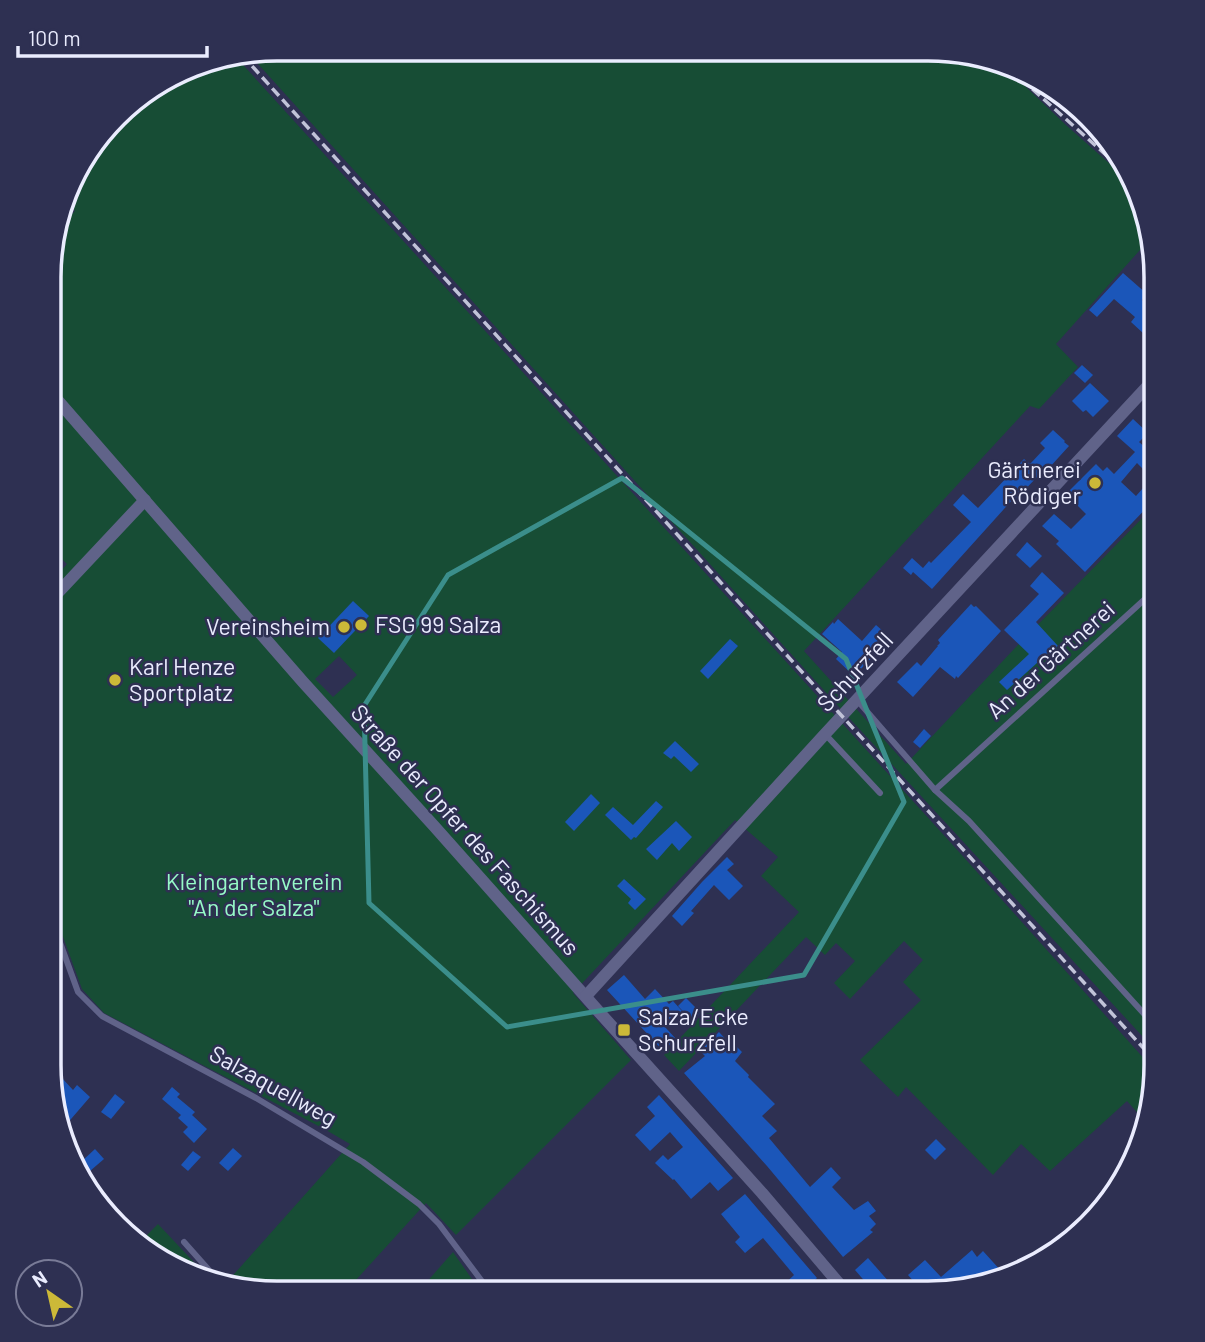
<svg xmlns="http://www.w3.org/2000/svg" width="1205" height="1342" font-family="Barlow,sans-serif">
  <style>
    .green { fill: #174d35; fill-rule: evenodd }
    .building { fill: #1b56b9; fill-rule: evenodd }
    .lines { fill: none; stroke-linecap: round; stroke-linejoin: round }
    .service { stroke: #606389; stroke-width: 6 }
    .minor { stroke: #606389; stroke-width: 12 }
    .rail { stroke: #c1c3d8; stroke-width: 3.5; stroke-dasharray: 10 5; stroke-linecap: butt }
    .marked { fill: none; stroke: #3b8e8b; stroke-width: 5; stroke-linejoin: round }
    .poi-dot { fill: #ccb938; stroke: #2e3052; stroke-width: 2.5 }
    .labels { text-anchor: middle; stroke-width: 5; stroke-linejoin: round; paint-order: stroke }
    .poi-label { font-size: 23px; fill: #eaecfe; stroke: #2e3052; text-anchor: start }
    .street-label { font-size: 23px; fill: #eaecfe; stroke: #2e3052 }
    .park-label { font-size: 23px; fill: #96fac7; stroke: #2e3052 }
    .rim { fill: none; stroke: #eaecfe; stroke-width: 3.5 }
  </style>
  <rect width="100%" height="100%" fill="#2e3052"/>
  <g class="green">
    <path d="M278,49L957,51L1005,67L1067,126L1127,179L1148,241L1056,344L1078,367L1039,409L1030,406L804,651L906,764L1015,648L1156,504V1051L840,708L249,54Z"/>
    <path d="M235,56L951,843L1156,1072V1079L1143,1119L1127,1101L1050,1171L1021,1144L993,1175L906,1087L898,1097L860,1060L921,1000L903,982L923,960L904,941L850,999L834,983L855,961L836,943L825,955L806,937L679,1071L664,1055L799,912L761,876L778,857L735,820L573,993L631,1060L456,1235L426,1203L345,1292H262L227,1282L350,1144L326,1130L104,1013L82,989L50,901L52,581L67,564L52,549L53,234L75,211L66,201L80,163L127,106L204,61ZM339,656L357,675L333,697L315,679Z"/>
    <path d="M1029,75L1042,80L1118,151L1120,159Z"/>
    <path d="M158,1224L206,1275L163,1262L141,1241Z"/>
    <path d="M453,1252L481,1292H418Z"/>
  </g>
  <g class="building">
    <path d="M1123,273L1147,294L1142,300L1156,314V345L1131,322L1135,317L1114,299L1097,317L1089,310Z"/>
    <path d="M1082,365L1093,375L1085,383L1074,373Z"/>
    <path d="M1090,383L1109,401L1093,417L1086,410L1083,412L1072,401Z"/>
    <path d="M1133,419L1148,433L1139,442L1156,457V498L1085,572L1056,544L1059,541L1042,526L1054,514L1071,529L1086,514L1066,494L1096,464L1103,471L1107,467L1114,474L1135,452L1117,436ZM1137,463L1152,478L1136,496L1121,482Z"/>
    <path d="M1053,430L1065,441L1064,442L1069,446L1039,479L1037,477L1015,500L1013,499L932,589L913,572L911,575L903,568L912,558L923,568L929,561L931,563L971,522L953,505L963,494L978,508L1024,459L1030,464L1045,448L1040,443Z"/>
    <path d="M1027,542L1042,556L1030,568L1016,555Z"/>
    <path d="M1042,572L1064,593L1036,622L1058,646L1050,654L1048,653L1007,690L999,682L1029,654L1004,630L1039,594L1030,586Z"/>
    <path d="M353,601L369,616L334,653L318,638Z"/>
    <path d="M971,604L974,607L976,606L1001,631L958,678L956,676L955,679L940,667L913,697L897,682L917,662L921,666L938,646H937L940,643L938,640Z"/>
    <path d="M838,619L862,641L876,625L891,638L854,676L836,659L842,652L822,634L833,622L834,624Z"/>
    <path d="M730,639L738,646L708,679L700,671Z"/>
    <path d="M924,729L931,736L920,748L913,742Z"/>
    <path d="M675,741L699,764L691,772L674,756L671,759L663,753Z"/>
    <path d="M591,794L600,803L574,831L565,822Z"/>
    <path d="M656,801L663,807L636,838L634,837L631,840L605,815L613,807L633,825Z"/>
    <path d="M676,821L692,837L679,851L672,843L657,860L646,849Z"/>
    <path d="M727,857L734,864L727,870L743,886L729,900L714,885L691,911L694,913L682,926L672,916L702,882Z"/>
    <path d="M624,879L646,899L635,910L628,903L631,899L617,886Z"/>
    <path d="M624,975L645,999L655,989L669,1004L673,1001L682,1011L665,1027L676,1039L663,1051L607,990Z"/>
    <path d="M686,998L701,1013L692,1021L678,1006Z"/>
    <path d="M719,1032L731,1045L733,1043L742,1052L735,1061L749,1075L748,1077L775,1104L762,1116L777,1131L769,1138L810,1187L831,1167L841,1178L832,1187L854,1210L868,1201L876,1211L869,1216L876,1224L870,1230L873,1232L843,1257L767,1166L684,1073L705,1056L700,1051Z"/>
    <path d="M50,1065L73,1090L77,1085L90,1097L65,1126L49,1079Z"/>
    <path d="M172,1087L180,1094L177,1097L195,1112L192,1115L207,1129L194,1143L183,1132L188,1127L178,1118L181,1115L162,1099Z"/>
    <path d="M115,1094L125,1102L111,1119L101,1112Z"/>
    <path d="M659,1095L733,1178L718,1191L710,1182L691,1199L674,1179L673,1180L655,1163L663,1155L668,1160L683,1147L670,1132L650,1151L635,1135L655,1116L647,1107Z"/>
    <path d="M936,1139L946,1149L935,1160L925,1150Z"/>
    <path d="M233,1148L242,1156L228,1171L219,1163Z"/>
    <path d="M95,1149L104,1159L90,1171L82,1161Z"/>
    <path d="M193,1151L201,1157L188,1171L181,1165Z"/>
    <path d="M745,1194L817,1278L800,1293H775L794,1275L763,1238L745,1253L735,1242L740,1237L721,1214Z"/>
    <path d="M972,1250L977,1257L983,1251L1002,1272L942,1293H924L908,1275L925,1260L941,1277Z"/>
    <path d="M868,1258L890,1283L898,1293H875L855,1270Z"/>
  </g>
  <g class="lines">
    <g class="service">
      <path d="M857,700L935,790L1156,589"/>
      <path d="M825,734L880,793"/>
      <path d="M935,790L969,821L1156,1027"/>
      <path d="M50,915L78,992L102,1016L256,1098L363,1162L419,1204L439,1224L490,1292"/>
      <path d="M184,1242L216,1278"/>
    </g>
    <g class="minor">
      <path d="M53,395L303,682L434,826L600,1013L762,1193L847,1293"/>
      <path d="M52,599L145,500"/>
      <path d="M586,996L825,734L1156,377"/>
    </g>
    <g class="rail">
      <path d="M242,55L1156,1062"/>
      <path d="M1010,69L1125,172"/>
    </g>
  </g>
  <path class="marked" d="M622,478L846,659L904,802L804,975L507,1027L369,903L364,706L448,575Z"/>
  <g class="poi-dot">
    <circle cx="1095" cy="483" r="7"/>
    <circle cx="361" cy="625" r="7"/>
    <circle cx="344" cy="627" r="7"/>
    <circle cx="115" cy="680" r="7"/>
    <rect x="617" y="1023" width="14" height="14" rx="3.5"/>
  </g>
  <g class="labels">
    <g class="poi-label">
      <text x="1081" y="478" text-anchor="end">Gärtnerei<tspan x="1081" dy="26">Rödiger</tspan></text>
      <text x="375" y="633">FSG 99 Salza</text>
      <text x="330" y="635" text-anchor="end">Vereinsheim</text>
      <text x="129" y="675">Karl Henze<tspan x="129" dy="26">Sportplatz</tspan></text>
      <text x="638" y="1025">Salza/Ecke<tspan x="638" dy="26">Schurzfell</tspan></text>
    </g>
    <g class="street-label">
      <text transform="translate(1051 660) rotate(-42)" y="8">An der Gärtnerei</text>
      <text transform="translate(855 672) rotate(-47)" y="8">Schurzfell</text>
      <text transform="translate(465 830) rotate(48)" y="8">Straße der Opfer des Faschismus</text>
      <text transform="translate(273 1086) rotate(29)" y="8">Salzaquellweg</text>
    </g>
    <g class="park-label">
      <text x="254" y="890">Kleingartenverein<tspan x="254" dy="26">"An der Salza"</tspan></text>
    </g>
  </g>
  <path d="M0 0H1205V1342H0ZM277 61H928A216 216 0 0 1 1144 277V1065A216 216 0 0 1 928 1281H277A216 216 0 0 1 61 1065V277A216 216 0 0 1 277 61Z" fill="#2e3052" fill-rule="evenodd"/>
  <path class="rim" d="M277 61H928A216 216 0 0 1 1144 277V1065A216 216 0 0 1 928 1281H277A216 216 0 0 1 61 1065V277A216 216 0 0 1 277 61Z"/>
  <g transform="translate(49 1293) rotate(326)"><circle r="33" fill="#2e3052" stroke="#797b97" stroke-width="2"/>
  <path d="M0-5L12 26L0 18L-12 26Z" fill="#ccb938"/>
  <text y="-10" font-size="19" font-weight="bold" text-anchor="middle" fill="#eaecfe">N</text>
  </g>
  <path d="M18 46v10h189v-10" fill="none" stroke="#eaecfe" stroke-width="3.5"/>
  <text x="28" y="46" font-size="21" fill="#eaecfe" stroke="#2e3052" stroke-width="5" paint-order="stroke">100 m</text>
</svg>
